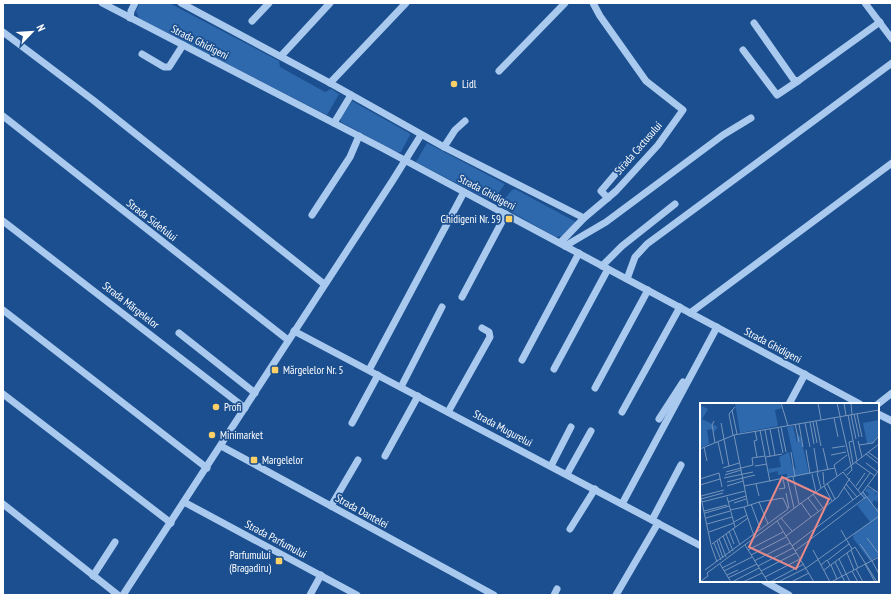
<svg xmlns="http://www.w3.org/2000/svg" width="895" height="598" font-family="'PT Sans Narrow',sans-serif">
  <style>
    .green { fill: #2e69ad }
    .lines { fill: none; stroke-linecap: round; stroke-linejoin: round }
    .minor { stroke: #a9c9ee; stroke-width: 7 }
    .poi-dot { fill: #ffd166; stroke: #1b4f8f; stroke-width: 1.5 }
    .labels { text-anchor: middle; stroke-width: 3.5; stroke-linejoin: round; paint-order: stroke }
    .street-label { font-size: 11px; fill: #fff; stroke: #1b4f8f }
    .poi-label { font-size: 11px; fill: #fff; stroke: #1b4f8f; text-anchor: start }
    .inset-road { fill: none; stroke: #7695bc; stroke-width: 1 }
    .view { fill: #e88989; fill-opacity: 0.15; stroke: #e88989; stroke-width: 2 }
    .inset-edge { fill: none; stroke: #fff; stroke-width: 2 }
  </style>
  <rect width="100%" height="100%" fill="#1b4f8f"/>
  <g class="green">
    <path d="M140,3H169L279,61L280,67L325,92L331,89L339,94L327,115L142,20L139,18L136,11Z"/>
    <path d="M352,101L409,133L410,135L401,152H397L341,122V118Z"/>
    <path d="M427,143L505,184L494,199H487L416,162Z"/>
    <path d="M515,189L576,222L562,236L556,237L502,207V202L512,190Z"/>
  </g>
  <g class="lines">
    <g class="minor">
      <path d="M102,3L382,148L860,404"/>
      <path d="M181,3L330,83L444,147L584,218"/>
      <path d="M865,3L892,39"/>
      <path d="M130,18L131,11L135,3"/>
      <path d="M252,21L269,3"/>
      <path d="M754,23L794,80L798,81L880,22"/>
      <path d="M3,32L93,100L324,284"/>
      <path d="M743,50L777,95L798,81"/>
      <path d="M142,54L164,67H169L183,45"/>
      <path d="M281,56L330,3"/>
      <path d="M499,71L565,3"/>
      <path d="M330,83L406,3"/>
      <path d="M3,116L288,340"/>
      <path d="M334,123L351,95"/>
      <path d="M444,147L455,130L465,121"/>
      <path d="M608,198L601,191L623,165"/>
      <path d="M312,215L350,157L359,136"/>
      <path d="M3,221L245,408"/>
      <path d="M560,243L584,218L616,191L658,145L683,110L646,81L600,16L593,3"/>
      <path d="M565,246L606,222L723,135L751,118"/>
      <path d="M602,266L622,246L675,204"/>
      <path d="M627,279L635,257L647,244L892,63"/>
      <path d="M462,297L506,214"/>
      <path d="M3,310L207,468"/>
      <path d="M690,313L892,163"/>
      <path d="M294,331L701,546"/>
      <path d="M179,333L255,393"/>
      <path d="M522,360L579,253"/>
      <path d="M554,369L608,269"/>
      <path d="M369,370L464,192"/>
      <path d="M401,387L442,307"/>
      <path d="M595,388L648,290"/>
      <path d="M3,394L171,523"/>
      <path d="M789,404L805,374"/>
      <path d="M878,404L892,393"/>
      <path d="M448,412L490,337L489,332L482,328"/>
      <path d="M622,412L680,307"/>
      <path d="M878,414L892,421"/>
      <path d="M659,419L683,382"/>
      <path d="M352,423L378,375"/>
      <path d="M221,446L494,595"/>
      <path d="M385,456L418,396"/>
      <path d="M551,466L571,427"/>
      <path d="M567,474L591,431"/>
      <path d="M184,502L357,595"/>
      <path d="M3,504L118,595"/>
      <path d="M622,504L717,327"/>
      <path d="M331,506L358,460"/>
      <path d="M652,520L681,465"/>
      <path d="M570,529L595,489"/>
      <path d="M93,576L115,542"/>
      <path d="M764,581L789,595"/>
      <path d="M123,595L393,180L421,135"/>
      <path d="M310,595L321,575"/>
      <path d="M554,595L557,589"/>
      <path d="M616,595L658,523"/>
    </g>
  </g>
  <g class="poi-dot">
    <circle cx="454" cy="84" r="4"/>
    <rect x="505" y="215" width="8" height="8" rx="2"/>
    <rect x="271" y="366" width="8" height="8" rx="2"/>
    <circle cx="216" cy="407" r="4"/>
    <circle cx="212" cy="435" r="4"/>
    <rect x="250" y="456" width="8" height="8" rx="2"/>
    <rect x="275" y="557" width="8" height="8" rx="2"/>
  </g>
  <g class="labels">
    <g class="street-label">
      <text transform="translate(200 42) rotate(27)" y="4">Strada Ghidigeni</text>
      <text transform="translate(638 148) rotate(-49)" y="4">Strada Cactusului</text>
      <text transform="translate(487 192) rotate(28)" y="4">Strada Ghidigeni</text>
      <text transform="translate(152 220) rotate(38)" y="4">Strada Sidefului</text>
      <text transform="translate(131 305) rotate(38)" y="4">Strada Mărgelelor</text>
      <text transform="translate(773 345) rotate(28)" y="4">Strada Ghidigeni</text>
      <text transform="translate(503 428) rotate(28)" y="4">Strada Mugurelui</text>
      <text transform="translate(362 511) rotate(29)" y="4">Strada Dantelei</text>
      <text transform="translate(276 539) rotate(28)" y="4">Strada Parfumului</text>
    </g>
    <g class="poi-label">
      <text x="462" y="88">Lidl</text>
      <text x="501" y="223" text-anchor="end">Ghidigeni Nr. 59</text>
      <text x="283" y="374">Mărgelelor Nr. 5</text>
      <text x="224" y="411">Profi</text>
      <text x="220" y="439">Minimarket</text>
      <text x="262" y="464">Margelelor</text>
      <text x="271" y="559" text-anchor="end">Parfumului<tspan x="271" dy="13">(Bragadiru)</tspan></text>
    </g>
  </g>
  <g transform="translate(700 403)">
    <rect width="179" height="179" fill="#1b4f8f"/>
    <path d="M35,0H80L82,5L75,7L78,23L40,30ZM0,2L8,6L2,16L18,24L14,29L13,26L7,27L9,41L0,45ZM179,17V30L173,40H167L163,20ZM93,23L97,40V30L101,35L109,71L87,75V71L78,72V68L69,70L68,66L81,64L79,54L89,49L92,63L96,66L87,24ZM167,85L176,88L174,94L177,89L179,90L177,99L174,97L172,101L176,107L179,102V153L170,158L153,135L154,131L170,119L157,102L165,96L161,90L163,88L167,94L169,91L165,88Z" fill="#2e69ad"/>
    <path class="inset-road" d="M81,0L88,23M118,0L121,17M137,0L140,13M144,0L146,13M151,0L152,12M32,7L37,31M154,11L159,34M157,11L162,34M148,12L157,58M151,12L156,36M140,14L152,67L147,72M134,15L138,34M14,18L12,22L15,40M116,18L121,43M110,19L114,41M113,19L117,40M21,20L29,63M105,20L110,44M95,21L99,39M99,21L103,44M81,24L86,49M78,25L83,50M70,26L75,52M60,27L70,79M65,27L70,53M55,28L57,37L54,38L57,54M33,32L29,11L35,4M34,32L48,102M158,38L162,54M18,39L23,61M159,42L173,40L179,32M4,44L7,58M114,45L118,70M123,45L128,67M132,45L145,43M0,46L34,32L179,7M106,47L110,71M91,49L95,74M168,49L179,57M166,51L179,61M131,52L146,49M66,54L82,51M155,59L175,73M166,60L178,69M153,61L149,39L153,38M55,63L67,61M23,65L39,60M144,68L179,41M26,69L53,62L52,55L65,53M123,69L124,82M117,70L121,85M112,71L116,89M25,72L41,67M137,73L134,62L147,52M93,74L99,101M24,75L53,69M87,75L94,105M0,76L19,70L22,84M27,79L55,72M127,80L135,96M56,81L59,93M146,81L157,94M0,82L20,76M27,83L43,78M44,83L135,65M124,83L132,98M156,83L165,70M168,83L179,90M144,84L153,97M79,86L85,85L83,76M158,87L170,70M163,89L179,110M0,90L11,142L17,159M86,90L89,105M113,91L123,105M1,93L24,87M27,94L35,124M108,95L118,108M1,96L23,90M2,99L45,88M28,99L46,93M59,99L83,95L88,106M34,100L46,96M101,100L111,114M51,101L60,125M30,107L44,104M4,108L27,102M5,110L29,103M6,115L30,108M81,115L92,128M77,118L114,179M34,119L47,112M7,121L32,114M33,125L40,142M141,127L152,146M29,128L34,141M9,129L34,120M26,131L33,148M23,133L30,150M54,133L44,104L59,99L68,121M86,133L138,94L150,75M167,135L179,151M19,136L26,154M17,138L23,155M14,140L21,157M12,141L48,115M160,141L172,158M45,142L68,179M92,143L162,90L179,67M48,147L83,129M113,147L130,179M151,147L158,165M95,148L166,94M147,150L154,167M51,152L86,134M139,156L150,179M128,157L149,141M54,158L90,140M172,158L179,171M135,159L145,179M20,161L31,179M165,161L175,179M121,162L127,157L130,162M131,162L137,176M58,163L93,145M22,165L36,158M106,165L179,113M156,166L163,179M5,167L88,106M124,167L155,144L177,179M24,168L52,154M61,168L96,150M152,168L158,179M27,172L38,167M65,174L100,156M28,175L57,161M1,178L8,173L7,170L143,69L165,96M32,179L59,165M43,179L62,170M70,179L104,161M78,179L106,165M91,179L109,170M131,179L179,154"/>
    <path class="view" d="M82,74L129,96L96,166L49,144Z"/>
    <rect width="179" height="179" class="inset-edge"/>
  </g>
  <rect width="895" height="598" fill="none" stroke="#ffffff" stroke-width="8"/>
  <g transform="translate(32 32) rotate(65)" stroke="#1b4f8f" stroke-width="3" paint-order="stroke">
  <path d="M0-3L7 15L0 10L-7 15Z" fill="#ffffff"/>
  <text y="-6" font-size="11" font-weight="bold" text-anchor="middle" fill="#ffffff">N</text>
  </g>
</svg>
